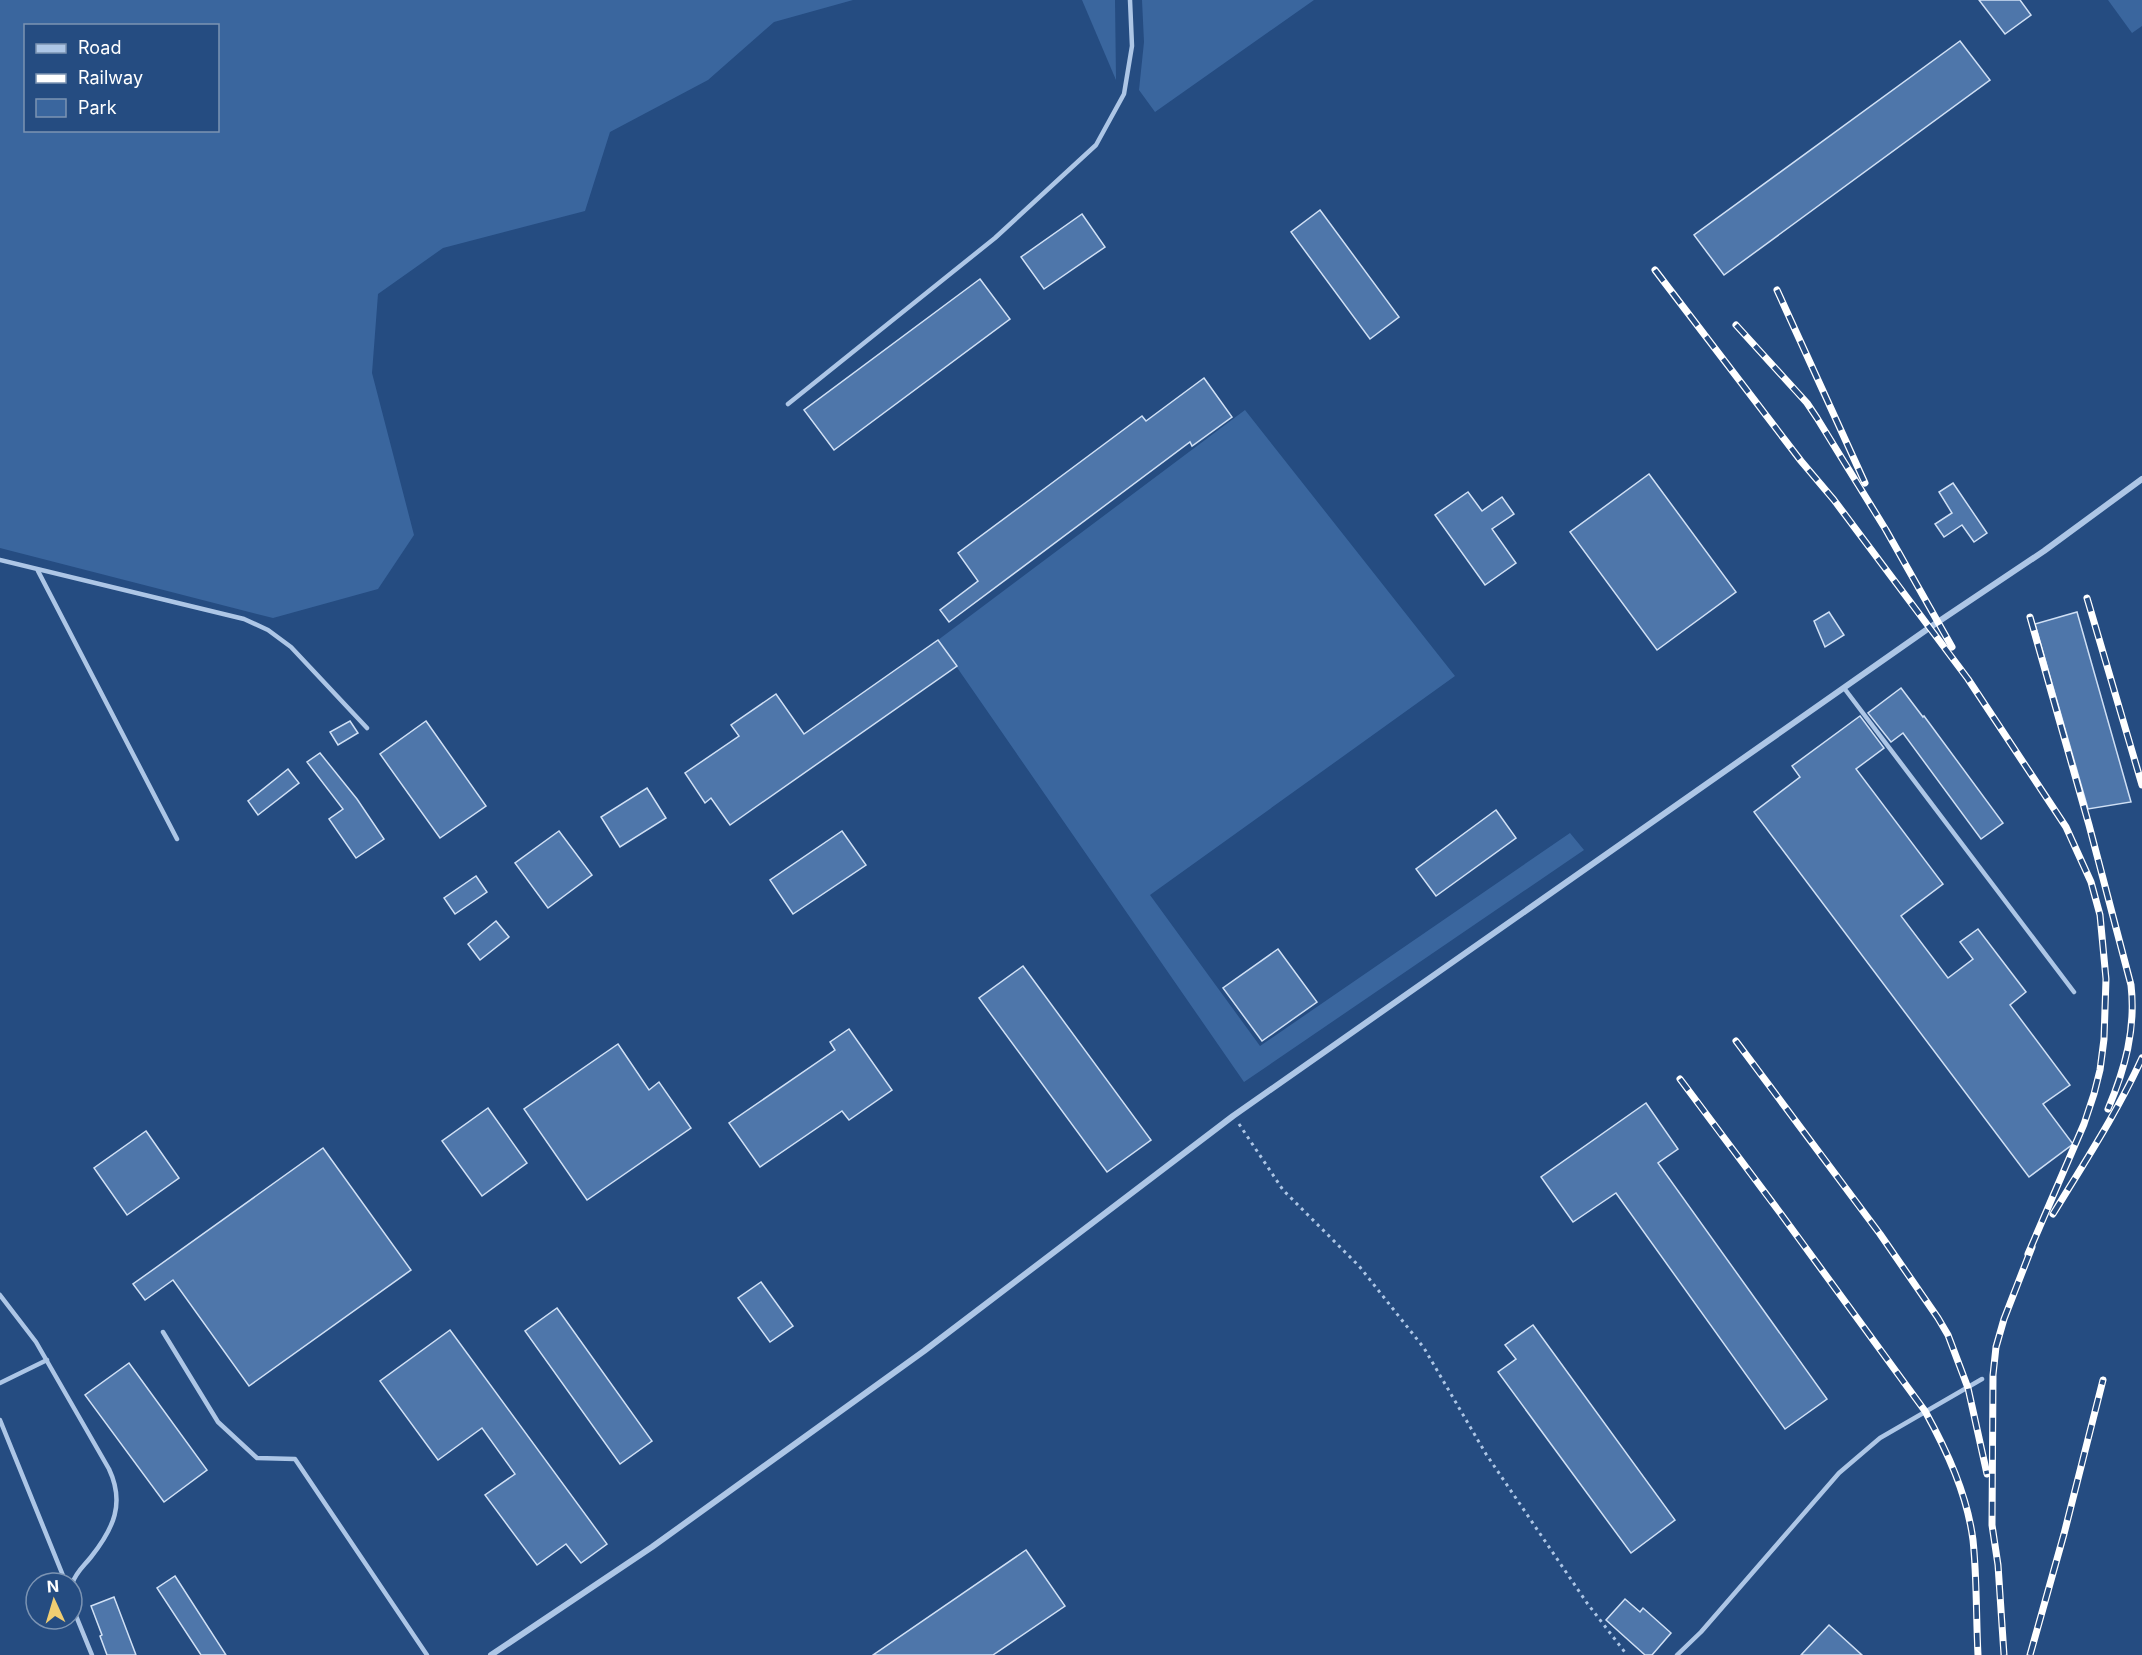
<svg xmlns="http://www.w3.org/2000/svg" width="2142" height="1655" font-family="Inter,sans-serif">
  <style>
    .green { fill: #3a669e; fill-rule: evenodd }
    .building { fill: #4e76aa; stroke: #d0e0f5; stroke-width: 1.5 }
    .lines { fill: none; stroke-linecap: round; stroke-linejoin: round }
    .path { stroke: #adc6e6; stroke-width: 3; stroke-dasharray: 3 4.5; stroke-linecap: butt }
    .service { stroke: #adc6e6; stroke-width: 4.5 }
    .minor { stroke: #adc6e6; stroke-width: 6 }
    .rail-casing { stroke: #fff; stroke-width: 7 }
    .rail { stroke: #254c81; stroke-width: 4.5; stroke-dasharray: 14; stroke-linecap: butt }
  </style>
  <rect width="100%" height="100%" fill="#254c81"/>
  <g class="green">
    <path d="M0,0H853L774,22L708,80L610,132L585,211L443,248L378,294L372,373L414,535L378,589L273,618L0,548ZM26,26H218V130H26Z"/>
    <path d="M1082,0H1115L1116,80Z"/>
    <path d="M1142,0H1314L1155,112L1139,90L1144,42Z"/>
    <path d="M2108,0H2142V26L2132,33Z"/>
    <path d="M1245,410L1455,676L1150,895L1260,1046L1570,833L1584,850L1244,1082L938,640Z"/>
  </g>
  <g class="building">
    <path d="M1979,0H2020L2031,15L2005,34Z"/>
    <path d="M1960,41L1990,80L1724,275L1694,235Z"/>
    <path d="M1320,210L1399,317L1370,339L1291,232Z"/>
    <path d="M1082,214L1105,247L1044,289L1021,257Z"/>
    <path d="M980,279L1010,319L834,450L804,410Z"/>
    <path d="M1204,378L1232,417L1192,446L1190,442L949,622L940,610L978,581L958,553L1142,416L1146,421Z"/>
    <path d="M1649,474L1736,592L1657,650L1570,532Z"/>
    <path d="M1953,483L1987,533L1974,542L1962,525L1944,537L1935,524L1952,513L1939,492Z"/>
    <path d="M1468,492L1482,511L1502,497L1514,514L1492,529L1516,563L1485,585L1435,515Z"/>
    <path d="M1829,612L1844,635L1825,647L1814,621Z"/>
    <path d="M2077,612L2131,802L2088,809L2035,624Z"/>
    <path d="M938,640L957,666L730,825L711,798L705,803L685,773L739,736L731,725L776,694L804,734Z"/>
    <path d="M1901,688L1923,717L1924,716L2003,823L1981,839L1903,733L1891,742L1868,713Z"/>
    <path d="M1860,716L1884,748L1856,769L1943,884L1901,916L1948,978L1973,959L1960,942L1978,929L2026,992L2010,1005L2070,1085L2043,1104L2073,1144L2029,1177L1754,812L1800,777L1792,766Z"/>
    <path d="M350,721L358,733L338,745L330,732Z"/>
    <path d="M426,721L486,806L440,838L380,754Z"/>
    <path d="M320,753L357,799L384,839L356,858L329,819L343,809L307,762Z"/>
    <path d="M288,769L299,783L258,815L248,801Z"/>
    <path d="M647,788L666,818L620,847L601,817Z"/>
    <path d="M1496,810L1516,838L1436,896L1416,869Z"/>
    <path d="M559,831L592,875L548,908L515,863Z"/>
    <path d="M842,831L866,865L793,914L770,880Z"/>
    <path d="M476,876L487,892L455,914L444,898Z"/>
    <path d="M496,921L509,937L480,960L468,944Z"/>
    <path d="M1278,949L1317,1002L1262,1041L1223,988Z"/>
    <path d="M1023,966L1151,1140L1107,1172L979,998Z"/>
    <path d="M849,1029L892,1090L849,1120L842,1111L760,1167L729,1123L835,1050L830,1042Z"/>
    <path d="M618,1044L649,1090L659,1082L691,1128L587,1200L524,1109Z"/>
    <path d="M1646,1103L1678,1149L1658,1163L1827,1399L1785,1429L1616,1193L1573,1222L1541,1177Z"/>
    <path d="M488,1108L527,1163L482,1196L442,1141Z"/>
    <path d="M146,1131L179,1178L127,1215L94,1168Z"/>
    <path d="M323,1148L411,1270L249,1386L173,1280L145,1300L133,1284Z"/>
    <path d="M761,1282L793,1326L770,1342L738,1298Z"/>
    <path d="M557,1308L652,1441L620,1464L525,1331Z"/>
    <path d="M1533,1325L1675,1520L1631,1553L1498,1372L1516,1359L1505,1345Z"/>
    <path d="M450,1330L607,1544L581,1563L566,1544L537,1565L485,1495L515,1474L482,1428L438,1460L380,1381Z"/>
    <path d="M129,1363L207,1470L164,1502L85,1395Z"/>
    <path d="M1026,1550L1065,1606L993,1655H873Z"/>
    <path d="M175,1576L226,1655H201L157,1588Z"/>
    <path d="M114,1597L136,1655H107L100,1636L102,1635L91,1606Z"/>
    <path d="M1625,1599L1640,1612L1643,1608L1671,1633L1652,1655H1645L1606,1620Z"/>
    <path d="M1829,1625L1862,1655H1801Z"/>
  </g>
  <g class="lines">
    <path class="path" d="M1239,1124L1283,1190L1359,1266L1424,1348L1486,1454L1587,1603L1627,1655"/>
    <g class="service">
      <path d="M788,404L995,238L1096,145L1124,94L1132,46L1130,0"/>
      <path d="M0,560L244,619L268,630L291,647L367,728"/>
      <path d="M38,571L177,839"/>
      <path d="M1844,688L2074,992"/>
      <path d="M0,1295L36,1342L109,1469C125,1503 114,1528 91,1557C84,1566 76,1572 72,1584"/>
      <path d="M163,1332L218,1422L257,1458L295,1459L427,1655"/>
      <path d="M0,1383L47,1360"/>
      <path d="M0,1420L66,1583"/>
      <path d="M72,1606L92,1655"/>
      <path d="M1677,1655L1701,1632L1839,1473L1880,1438L1982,1379"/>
    </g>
    <path class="minor" d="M491,1655L652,1547L924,1351L1233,1116L1929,628L2044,551L2142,479"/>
    <g class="rail-casing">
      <g id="rail">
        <path d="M1655,270L1801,461L1834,500L1968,679L2066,827L2091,882L2100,915L2106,979L2104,1039L2100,1070L2094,1094L2084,1124L2028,1254"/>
        <path d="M1777,290L1865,483"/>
        <path d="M1736,325L1807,403L1817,418L1886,530L1952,647"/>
        <path d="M2087,598L2142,785"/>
        <path d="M2030,617L2089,825L2131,985C2136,1029 2125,1069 2108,1109"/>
        <path d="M1736,1041L1880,1234L1938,1318L1948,1335L1968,1388L1987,1474"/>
        <path d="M1680,1079L1781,1214L1925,1411C1947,1451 1967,1494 1973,1540C1977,1578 1976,1617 1978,1655"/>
        <path d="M2053,1214C2084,1163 2117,1113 2142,1058"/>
        <path d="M2004,1655L1998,1565L1992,1525L1993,1375L1996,1347L2004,1319L2032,1247"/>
        <path d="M2030,1655L2064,1534L2103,1380"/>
      </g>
    </g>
    <use href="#rail" class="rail"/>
  </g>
  <rect x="24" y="24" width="195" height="108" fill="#254c81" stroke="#7c94b3" stroke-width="1.5"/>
  <rect x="36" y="44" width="30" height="9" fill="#adc6e6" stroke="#7c94b3" stroke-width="1.5"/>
  <text x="78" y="54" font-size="18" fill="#ffffff">Road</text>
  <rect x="36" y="74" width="30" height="9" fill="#ffffff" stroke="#7c94b3" stroke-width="1.5"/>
  <text x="78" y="84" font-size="18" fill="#ffffff">Railway</text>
  <rect x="36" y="99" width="30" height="18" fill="#3a669e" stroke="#7c94b3" stroke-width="1.5"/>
  <text x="78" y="114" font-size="18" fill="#ffffff">Park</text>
  <g transform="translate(54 1601) rotate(356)"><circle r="28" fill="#254c81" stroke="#7c94b3" stroke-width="1.5"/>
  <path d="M0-4.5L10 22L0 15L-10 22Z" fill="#f0cd72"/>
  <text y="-9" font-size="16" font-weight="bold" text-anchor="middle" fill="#ffffff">N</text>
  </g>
</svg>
